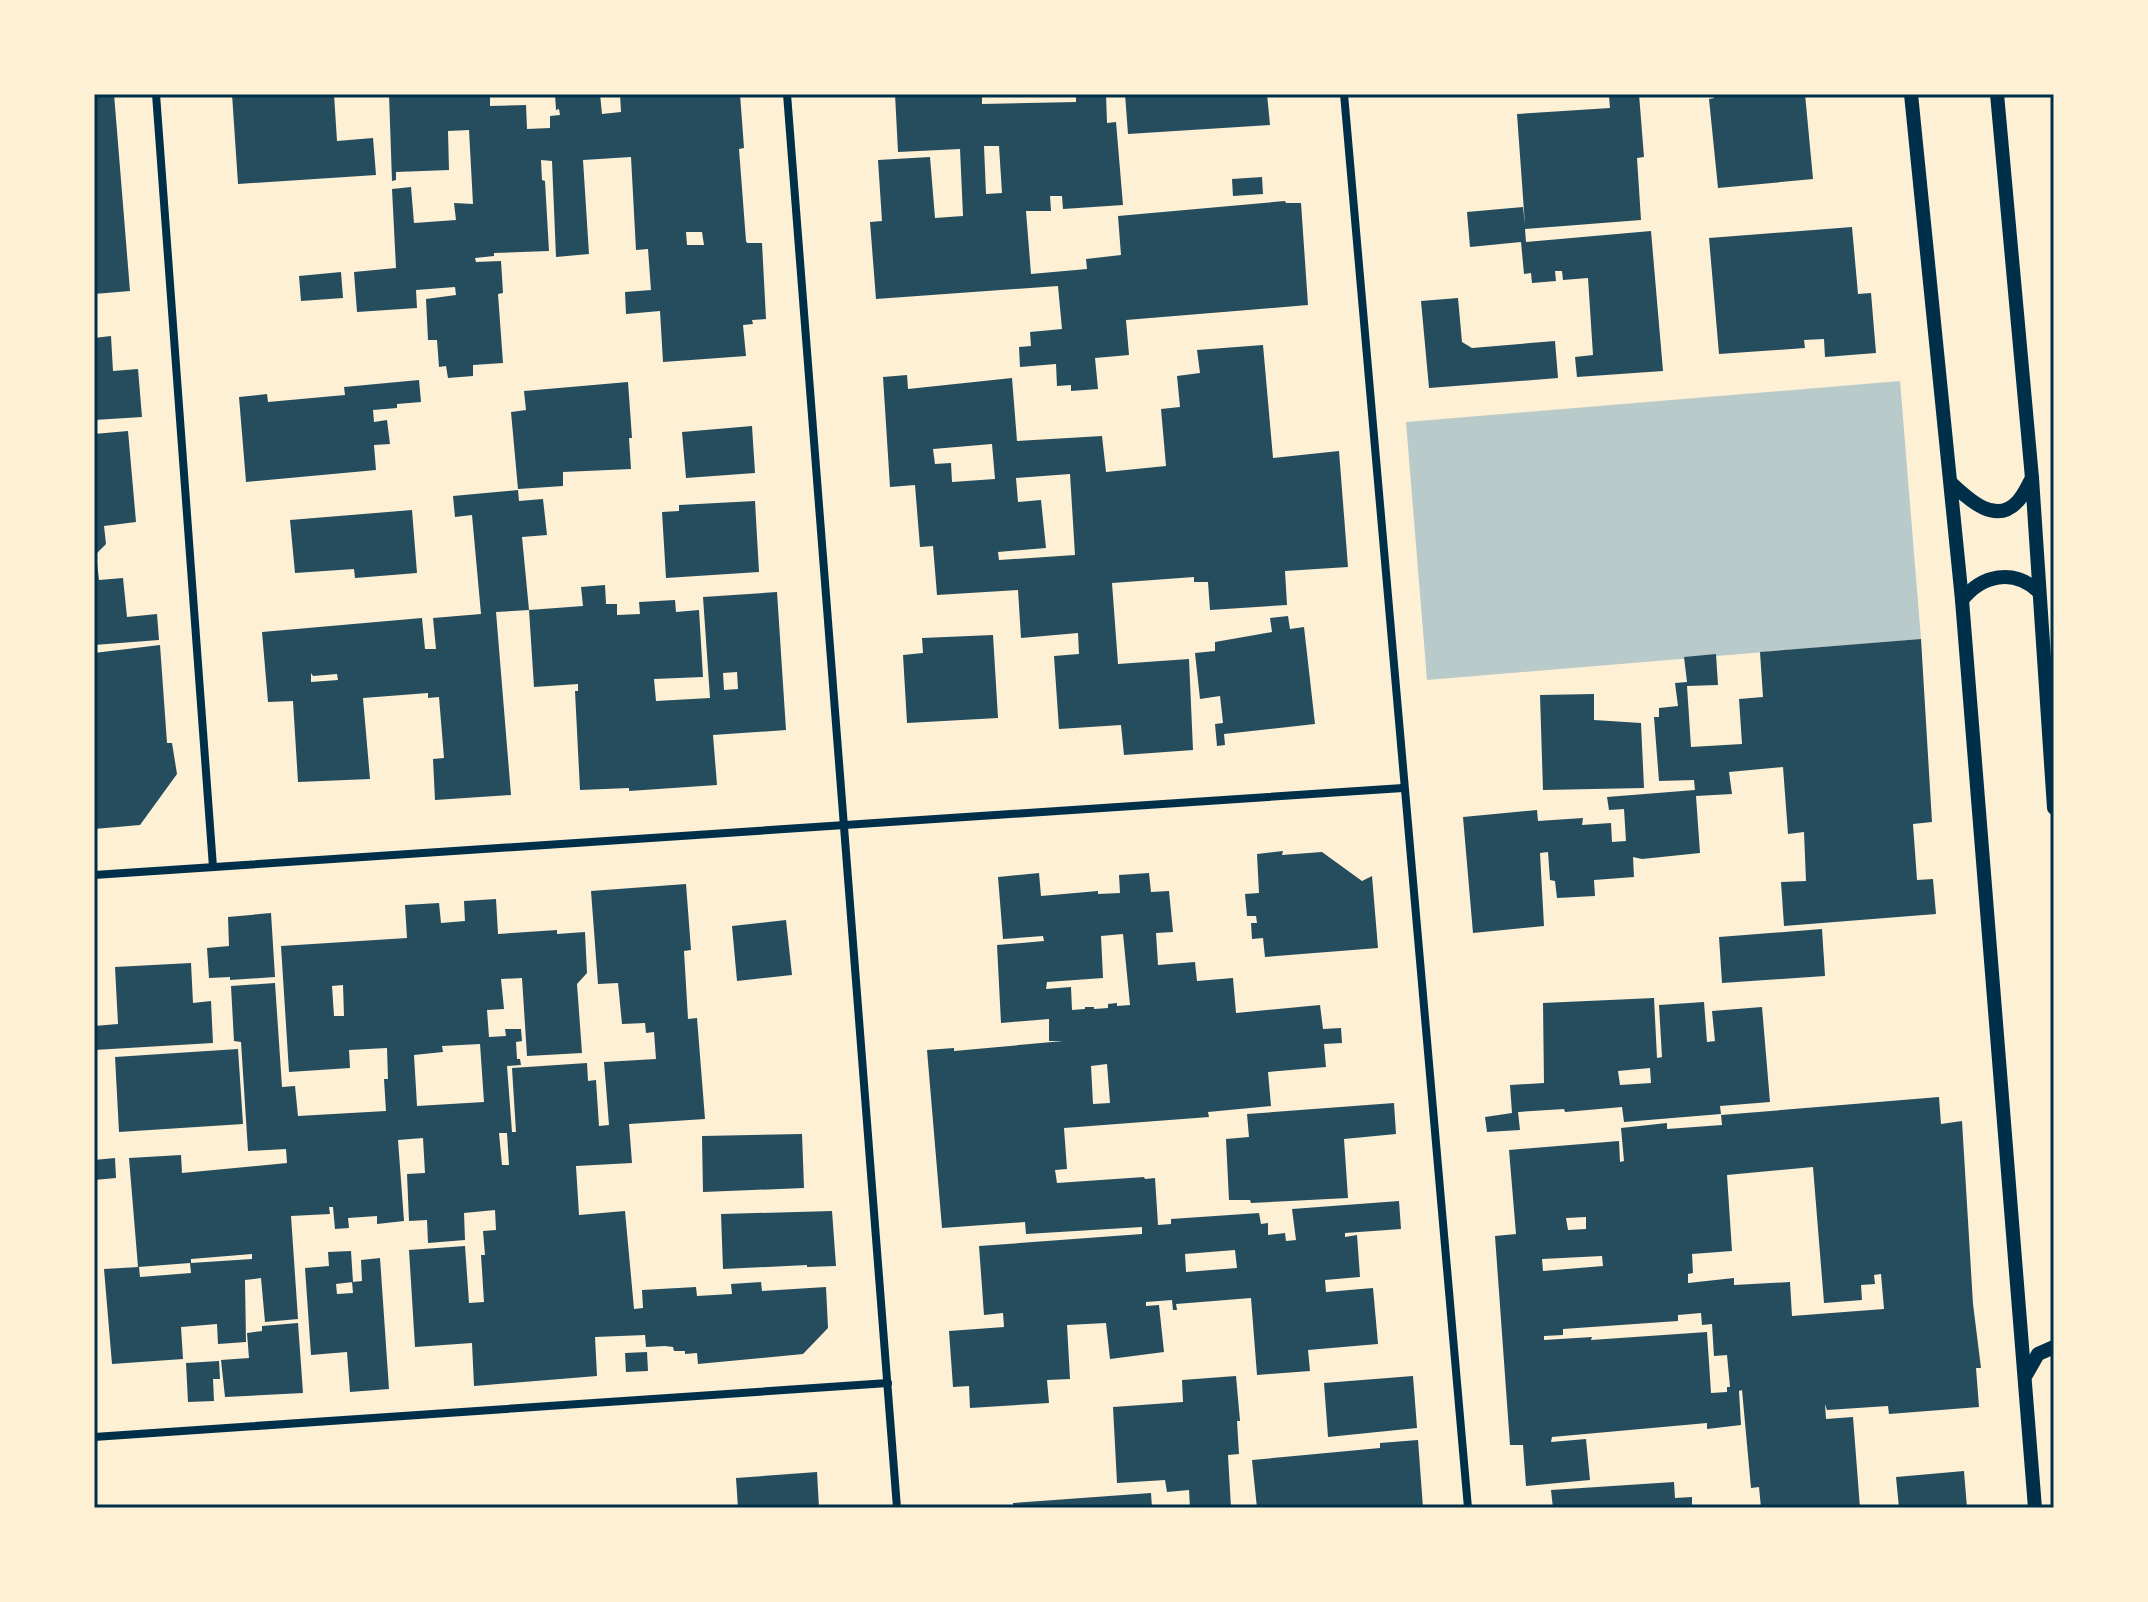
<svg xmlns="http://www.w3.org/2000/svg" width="2148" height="1602" font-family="Inter,sans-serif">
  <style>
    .green { fill: #b9caca }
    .building { fill: #264d5e; fill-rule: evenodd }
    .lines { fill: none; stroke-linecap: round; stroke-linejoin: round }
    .minor { stroke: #003049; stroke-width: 8 }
    .tertiary { stroke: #003049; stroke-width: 14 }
    .neatline { fill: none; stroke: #003049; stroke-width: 3 }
  </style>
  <rect width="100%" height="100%" fill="#fdf0d5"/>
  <path class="green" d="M1900,381L1921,639L1427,680L1406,422Z"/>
  <g class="building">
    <path d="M94,94H114L130,291L94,294Z"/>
    <path d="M232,94H334L337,141L373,138L376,175L238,184Z"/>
    <path d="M389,94H490V106L526,105L527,129L550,128V116L560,115L559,109L556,110L555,94H600L602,114L621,112L620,94H740L744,148L739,149L746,241L747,243H762L766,319L752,320L753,324L743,325L746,356L663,362L660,311L626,314L625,292L651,290L648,249L636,250L631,157L583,160L589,254L556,257L552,161L541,160L542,180L545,181L549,251L494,253V256L475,258L476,262L501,261L503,293L498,294L503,363L473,365V376L448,378L446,366L439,367L437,340H428L426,299L456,295L455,287L416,290L417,308L357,312L354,272L396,268L392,189L411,187L414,223L456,220L454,203L473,204L469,130L448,131L449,170L396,172V180L392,181ZM686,232H702L704,245H687Z"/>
    <path d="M895,94H982V104L1076,102V94H1106L1107,123L1116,122L1123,205L1063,209L1062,196H1050L1051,211H1026L1031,274L1087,269L1086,259L1121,255L1118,216L1285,201L1286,203H1301L1308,305L1126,320L1129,355L1095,358L1098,389L1071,391V385L1057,386L1056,364L1020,367L1019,347L1031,346L1030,332L1062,329L1058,286L876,299L870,222L882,221L878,160L930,157L935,218L963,216L960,149L898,152ZM984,146H999L1002,193L986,194Z"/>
    <path d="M1125,94H1267L1270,125L1128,134Z"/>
    <path d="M1639,94L1644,157L1637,158L1641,220L1525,229L1526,242L1651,231L1663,371L1577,377L1575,357L1593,355L1588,278L1563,280L1562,271H1555L1556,281L1532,283L1531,273L1524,274L1521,242L1470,247L1467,212L1523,207L1525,225L1517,114L1610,108L1609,96Z"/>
    <path d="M1714,94H1805L1813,179L1718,188L1709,99L1714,98Z"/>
    <path d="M1262,177L1263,194L1233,196L1232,179Z"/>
    <path d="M1852,227L1858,294L1871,293L1876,353L1825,357L1824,339L1804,340L1805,348L1719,354L1709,238Z"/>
    <path d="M341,272L343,298L301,301L299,276Z"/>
    <path d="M1458,298L1462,342L1472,348L1555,341L1558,378L1429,388L1421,301Z"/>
    <path d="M111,336L113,371L138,369L142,417L94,420V338Z"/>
    <path d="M1263,345L1273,458L1339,451L1348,567L1285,571L1287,605L1210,610L1208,582H1194V577L1112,583L1118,664L1189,659L1193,750L1124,755L1121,725L1059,729L1054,656L1079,654L1078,633L1021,638L1018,590L937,595L933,546L920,547L915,485L890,487L883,377L907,375L908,389L1012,378L1017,441L1102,436L1106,472L1166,466L1161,409L1180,407L1177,376L1200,373L1197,350ZM992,444L995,479L952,482L951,463L935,464L933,449ZM1070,474L1075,555L999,560L998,552L1046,548L1041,500L1018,502L1016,478Z"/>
    <path d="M419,380L421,402L397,404V408L373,410L374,422L387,420L390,444L374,445L376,470L246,482L239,397L267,394L268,402L345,395L344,387Z"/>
    <path d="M628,382L632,438H629L631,469L563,472V486L518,489L511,412L526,410L524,391Z"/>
    <path d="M752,426L755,473L686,478L682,432Z"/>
    <path d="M128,431L136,522L104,526L106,544L96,554L99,580L123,578L127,617L157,614L159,640L94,645V434Z"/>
    <path d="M518,490L519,501L543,499L547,535L522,537L529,610L496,612L511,795L435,800L433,759L444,758L439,697L428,698V693L363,698L370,779L298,782L293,701L268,702L262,632L422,618L425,649H436L433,618L481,614L472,515L455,517L453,496ZM311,673L313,676L337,674L338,680L311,682Z"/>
    <path d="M755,501L759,572L666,578L662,512L679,511V505Z"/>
    <path d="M412,510L417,573L355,578L354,569L295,573L290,520Z"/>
    <path d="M605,585L606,604H617V615L640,614L639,602L675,600L676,612L699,610L703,677L654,679L656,701L710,698L703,597L777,592L786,730L713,735L717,785L629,791V788L580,790L575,691H578V684L534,687L529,610L583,606L581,587ZM737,672L738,689L724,690L723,673Z"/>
    <path d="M1288,616L1290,629L1304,627L1315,724L1224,734L1225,745L1217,746L1215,724L1223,723L1220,696L1200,699L1195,653L1215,651V642L1272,632L1270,618Z"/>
    <path d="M993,635L998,718L907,723L903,655L923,653L922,638Z"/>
    <path d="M1921,639L1932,822L1913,824L1917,880L1933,879L1936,914L1784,926L1781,882L1806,881L1804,832L1788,834L1783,767L1729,772L1732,794L1696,796L1700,853L1642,859L1633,857L1634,877L1594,880L1595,896L1557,898L1555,881L1550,880L1548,852L1540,853L1544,926L1473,933L1463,817L1537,810L1538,821L1583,818L1582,825L1611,823L1612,842L1626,841L1624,809L1609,810L1607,797L1695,790L1694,780L1659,781L1654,717H1659V708L1678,706L1675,683L1687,682L1684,657L1716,654L1718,685L1687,686L1691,747L1742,744L1739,699L1763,697L1760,652Z"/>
    <path d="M160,645L167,743H172L177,774L140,825L94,829V653Z"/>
    <path d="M1594,694V720L1641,723L1644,788L1543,790L1540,695Z"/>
    <path d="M1283,851L1282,855L1322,852L1362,881L1372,876L1378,948L1265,957L1263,938L1252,939L1251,923H1257L1256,916H1247L1245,894L1259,893L1257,854Z"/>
    <path d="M1039,873L1041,896L1098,891V894L1120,893L1119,875L1149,873L1151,892L1169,891L1173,932L1156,933L1158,965L1195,962L1197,981L1233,978L1236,1013L1320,1005L1323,1029L1341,1028L1342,1043L1324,1044L1326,1067L1268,1072L1271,1106L1208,1112L1209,1117L1064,1128L1067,1169L1055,1170L1057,1183L1144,1177L1145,1179L1155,1178L1158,1225L1171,1224V1219L1259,1213L1261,1224L1268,1223V1235L1285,1233L1286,1241L1296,1240L1292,1209L1399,1201L1401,1229L1345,1233V1237L1357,1235L1360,1277L1325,1280L1326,1292L1373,1288L1378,1344L1308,1350L1310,1371L1257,1375L1251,1298L1176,1304L1177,1310H1173L1172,1300L1146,1302V1306L1159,1305L1164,1352L1110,1359L1106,1323L1067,1325L1070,1379L1047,1380L1049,1403L970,1408L969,1386L953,1387L949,1331L1004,1327L1003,1313L984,1315L979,1246L1142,1234V1227L1026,1234L1025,1222L942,1228L927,1050L954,1048V1051L1063,1041H1049V1019L1001,1023L997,945L1044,941L1043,936L1003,939L998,877ZM1123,934L1130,1005L1117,1006V1003L1108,1004V1008L1094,1009V1007H1085V1009L1072,1010L1071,987L1046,989L1047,982L1103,978L1101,936ZM1107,1064L1110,1103L1093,1104L1091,1066ZM1235,1250L1237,1268L1186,1272L1185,1254Z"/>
    <path d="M686,884L691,950L684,951L688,1019L697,1018L705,1119L629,1124L632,1163L576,1166L579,1215L625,1211L634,1309L643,1308L642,1290L696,1287L697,1296L732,1294L731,1284L761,1282L762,1291L826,1287L828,1328L803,1354L698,1364L697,1353L685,1354V1351H674L673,1347L665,1346L646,1347L645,1335L595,1337L597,1376L474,1386L472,1343L415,1347L409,1250L465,1246L469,1303L484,1302L481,1255H485L483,1231L496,1230L495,1210L464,1213L465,1240L428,1243L427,1220L409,1221L407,1174L425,1173L423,1138L398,1140L404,1221L377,1224V1216L348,1218L349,1228L335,1229L333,1207H329L330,1214L291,1216L298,1319L265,1322L261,1278L245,1280L246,1342L218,1344L217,1324L181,1327L183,1359L112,1364L104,1269L139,1267L140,1277L191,1273L190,1263L138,1267L129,1158L181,1155L182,1173L287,1163L286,1149L248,1151L241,1042L234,1041L231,986L275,983L282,1087L295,1086L298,1116L386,1111L384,1079H388L387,1048L349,1050L350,1068L289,1072L281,946L407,938L405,905L439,903L441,923L465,921L464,901L496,899L498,934L557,930V934L585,932L587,973L577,984L582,1053L527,1056L522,978L501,979L504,1009L487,1010L489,1037L506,1036L505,1029H521L522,1041L516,1042L517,1059H520L521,1065L507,1066L512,1132H516L512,1068L587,1063L588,1081L596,1080L599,1126L609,1125L604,1062L656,1059L654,1032L646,1033L645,1023L622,1024L618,983L598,984L591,891ZM343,985L344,1016H334L332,986ZM480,1044L484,1102L417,1106L414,1055L443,1052L442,1046ZM499,1133H507L509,1165H502ZM252,1254V1259L191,1263V1259Z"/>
    <path d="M271,913L275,977L230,980V977L209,978L207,948L229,946L228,917Z"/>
    <path d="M786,920L792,975L737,981L732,926Z"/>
    <path d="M1822,929L1825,976L1722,983L1719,937Z"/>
    <path d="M191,963L193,1003L211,1001L213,1043L94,1050V1026L118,1024L115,967Z"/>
    <path d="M1654,998L1657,1058L1662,1057L1659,1005L1704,1002L1707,1042L1715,1041L1712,1011L1762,1007L1770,1102L1720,1106L1721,1114L1624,1122L1622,1107L1565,1112L1564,1109L1518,1112L1520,1130L1487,1132L1485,1117L1512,1113L1510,1085L1544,1083L1543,1003ZM1650,1068L1651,1083L1620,1085L1618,1071Z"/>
    <path d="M238,1049L243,1124L119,1132L115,1057Z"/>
    <path d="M1939,1097L1941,1124L1962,1121L1973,1304L1981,1368H1976L1979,1407L1889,1414L1888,1406L1827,1410L1825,1404L1826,1419L1853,1417L1860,1508H1761L1759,1487L1751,1488L1742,1390L1739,1391L1741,1425L1707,1429V1423L1552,1437L1551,1442L1586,1439L1590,1480L1526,1486L1523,1445H1510L1495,1236L1516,1234L1509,1150L1619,1141L1620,1162L1624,1161L1621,1128L1667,1123V1129L1722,1125L1721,1115ZM1813,1167L1824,1303L1862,1300L1861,1285L1875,1284L1874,1275L1881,1274L1884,1309L1792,1316L1790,1282L1734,1285V1278L1688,1283V1274L1693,1273L1692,1254L1732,1251L1727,1175ZM1586,1217V1229L1568,1230L1566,1218ZM1602,1256L1603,1266L1543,1271L1542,1259ZM1701,1313L1702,1325L1712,1324L1714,1356L1727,1355L1730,1387H1727V1392L1711,1393L1707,1332L1591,1340L1592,1337L1544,1340V1336L1563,1335V1329L1678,1321V1315Z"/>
    <path d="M1394,1103L1396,1134L1344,1139L1348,1198L1251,1203L1250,1200H1229L1226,1139L1249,1137L1247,1114Z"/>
    <path d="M802,1134L804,1188L703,1192L702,1136Z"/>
    <path d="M115,1158L116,1178L94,1180V1160Z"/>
    <path d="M832,1211L836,1266L807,1267V1265L723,1269L721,1214Z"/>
    <path d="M351,1251L353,1282L336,1284L337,1294L353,1293L352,1282L362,1281L361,1260L380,1258L389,1389L350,1392L347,1352L311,1355L305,1268L329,1266L328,1252Z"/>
    <path d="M298,1323L303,1393L225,1397L221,1360L249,1358L247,1333L262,1331V1326Z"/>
    <path d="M647,1352L648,1371L626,1372L625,1353Z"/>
    <path d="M219,1361L220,1379H213L214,1401L188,1402L186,1363Z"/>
    <path d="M1236,1376L1240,1421H1237L1239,1454L1228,1455L1231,1508H1190L1189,1490L1167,1492L1165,1480L1117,1483L1113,1407L1183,1402L1182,1380Z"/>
    <path d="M1413,1376L1417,1428L1328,1437L1324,1383Z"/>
    <path d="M1418,1440L1423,1508H1257L1252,1460L1380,1448V1443Z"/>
    <path d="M1964,1471L1967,1508H1899L1896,1477Z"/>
    <path d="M817,1472L819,1508H738L736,1478Z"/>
    <path d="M1674,1482L1675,1498L1692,1497V1508H1553L1551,1490Z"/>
    <path d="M1151,1493L1152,1508H1013V1503Z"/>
  </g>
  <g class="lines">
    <g class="minor">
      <path d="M156,94L213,867"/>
      <path d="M787,94L897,1508"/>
      <path d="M1344,94L1468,1508"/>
      <path d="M94,875L1403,788"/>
      <path d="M94,1437L888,1383"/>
    </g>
    <g class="tertiary">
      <path d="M1911,94L1962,600L2035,1508"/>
      <path d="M1997,94L2032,478L2054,808"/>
      <path d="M1951,483C1968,499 1996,526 2018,501C2024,495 2028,485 2032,478"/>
      <path d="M1962,600C1982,575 2013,568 2038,591"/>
      <path d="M2026,1375L2038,1354L2054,1347"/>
    </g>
  </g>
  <rect width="2148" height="1602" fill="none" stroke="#fdf0d5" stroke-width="192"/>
  <rect x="96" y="96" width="1956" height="1410" class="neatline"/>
</svg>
